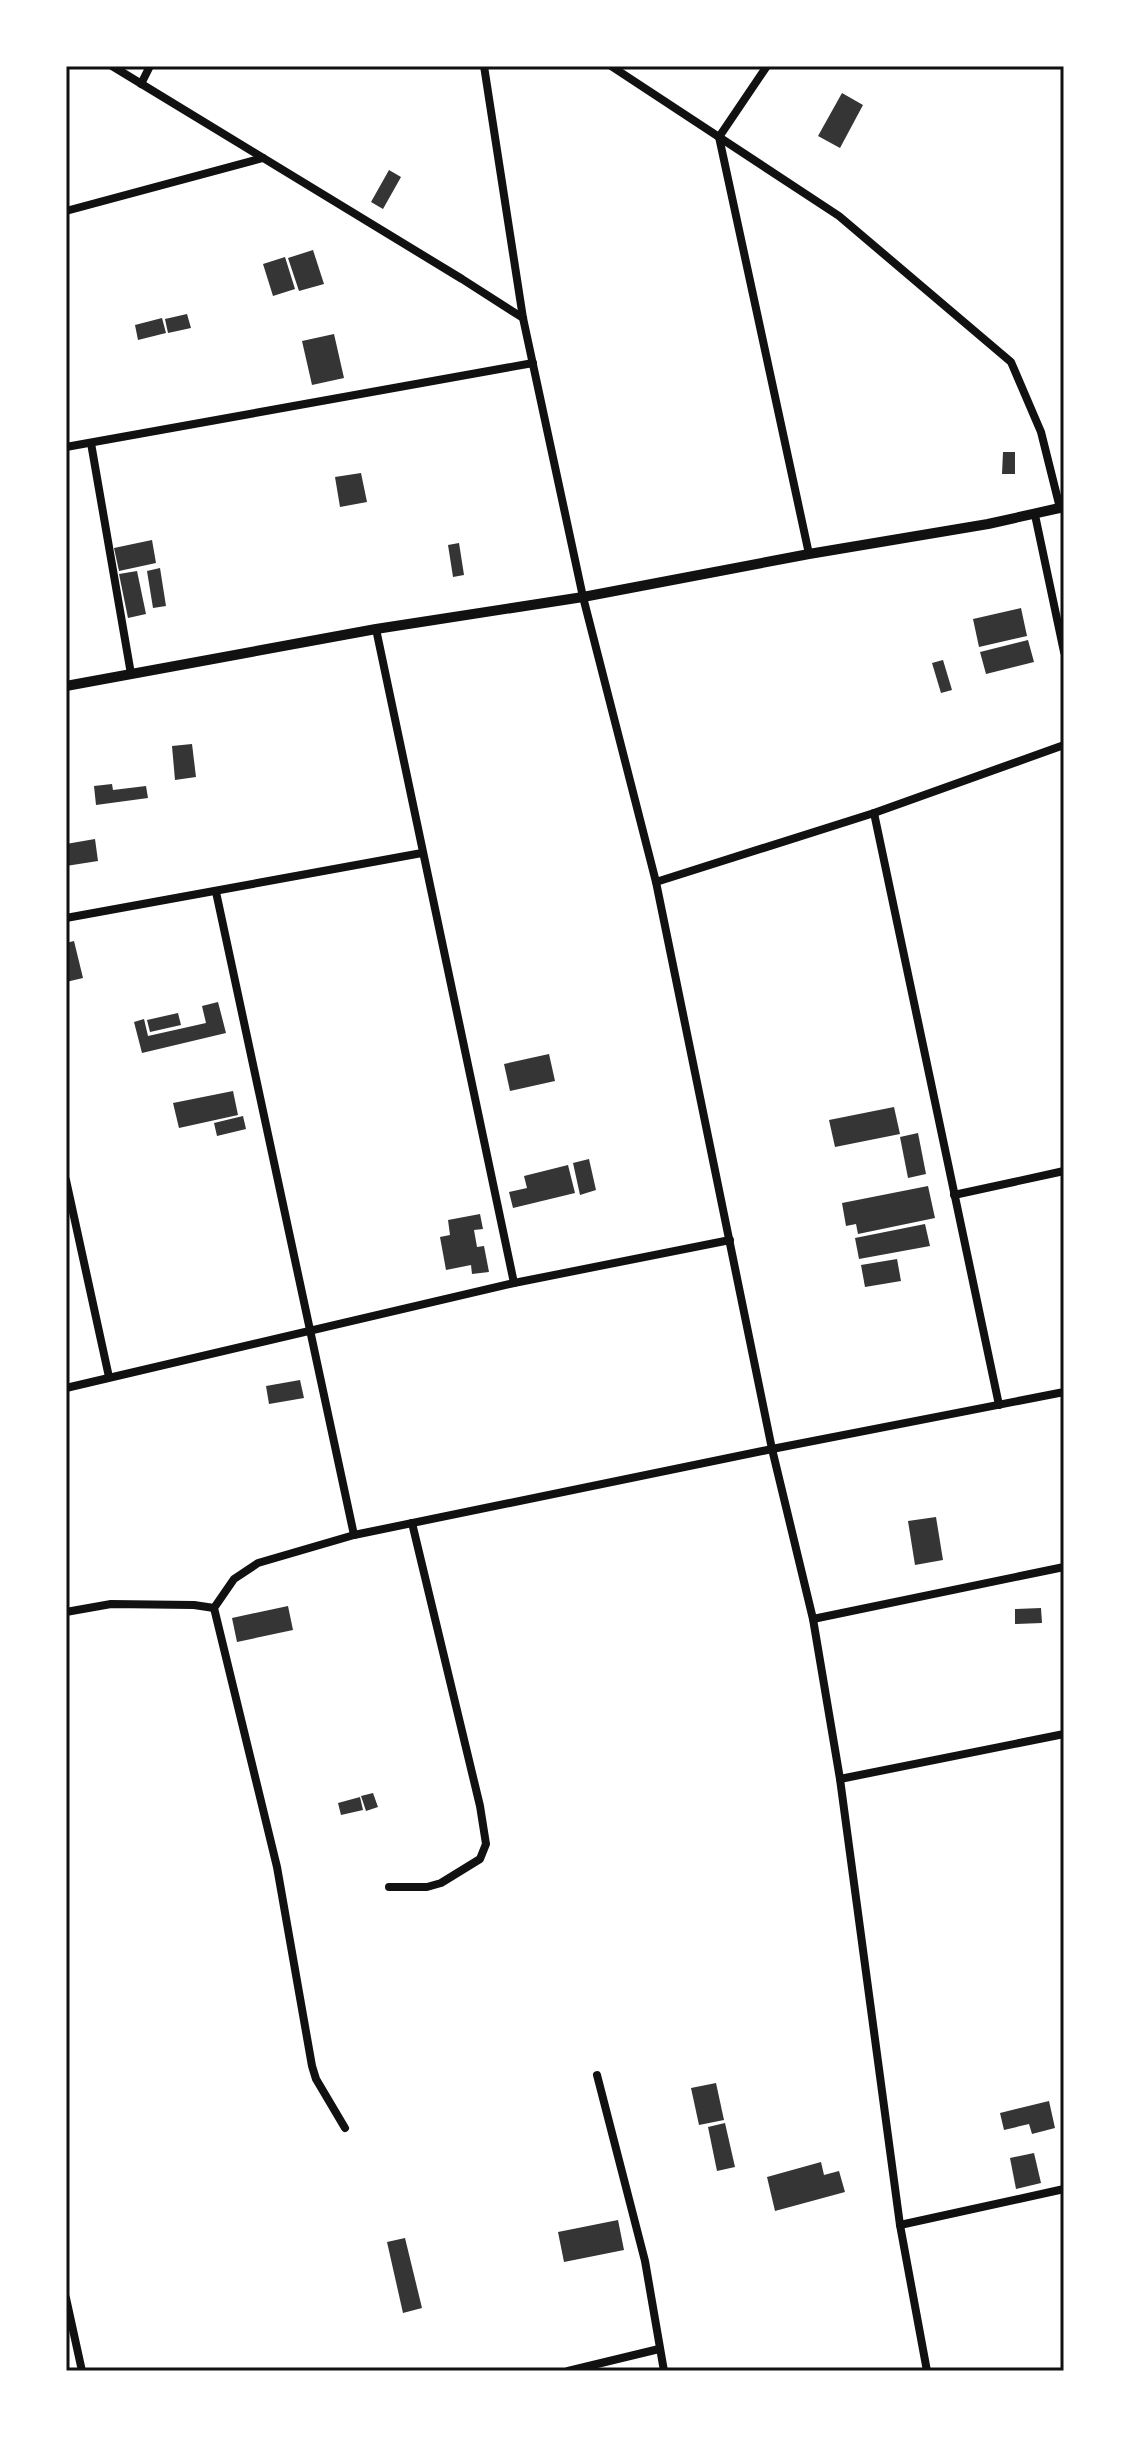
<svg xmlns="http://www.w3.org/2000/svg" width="1130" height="2437" font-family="Roboto,sans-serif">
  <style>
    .building { fill: #353535 }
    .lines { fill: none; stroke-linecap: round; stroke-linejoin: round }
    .minor { stroke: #111; stroke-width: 8 }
    .tertiary { stroke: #111; stroke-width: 10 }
    .neatline { fill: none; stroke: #111; stroke-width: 3 }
  </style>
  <rect width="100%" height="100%" fill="#fff"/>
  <g class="building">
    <path d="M842,93L863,105L840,148L818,136Z"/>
    <path d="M389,170L401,177L383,209L371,202Z"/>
    <path d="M313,250L324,284L299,291L288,258Z"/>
    <path d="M285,257L295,289L273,296L263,264Z"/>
    <path d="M187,314L191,328L168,333L165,319Z"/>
    <path d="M162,318L166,333L138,340L135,325Z"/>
    <path d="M334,334L344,378L312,385L302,341Z"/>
    <path d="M1003,452H1015V474H1002Z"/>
    <path d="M361,473L367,502L340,507L335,477Z"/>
    <path d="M152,540L156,563L119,571L114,548Z"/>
    <path d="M459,543L464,575L453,577L448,545Z"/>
    <path d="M160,568L166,606L153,608L147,571Z"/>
    <path d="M137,571L146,614L128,618L119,574Z"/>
    <path d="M1021,608L1027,636L979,647L973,619Z"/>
    <path d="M1028,640L1034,662L986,674L980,652Z"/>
    <path d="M943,660L952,690L941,693L932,663Z"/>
    <path d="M192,744L196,777L175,780L172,746Z"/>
    <path d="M112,784L113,790L146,786L148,798L96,805L94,786Z"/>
    <path d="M95,839L98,861L66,866V844Z"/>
    <path d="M74,941L83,978L66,982V943Z"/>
    <path d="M218,1002L226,1033L142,1053L134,1022L144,1019L148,1036L206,1023L202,1006Z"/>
    <path d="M178,1013L181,1025L150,1032L147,1020Z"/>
    <path d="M549,1054L555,1081L510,1091L504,1064Z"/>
    <path d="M233,1091L238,1115L179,1128L173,1103Z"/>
    <path d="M894,1107L900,1134L835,1147L829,1120Z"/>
    <path d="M243,1116L246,1129L217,1136L214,1123Z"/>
    <path d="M918,1133L926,1174L908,1178L900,1137Z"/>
    <path d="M589,1159L596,1190L580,1195L573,1163Z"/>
    <path d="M568,1165L575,1193L513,1208L509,1192L527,1188L524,1176Z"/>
    <path d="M928,1186L935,1218L858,1234L856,1224L846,1226L842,1203Z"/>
    <path d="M480,1214L483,1229L474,1230L477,1247L484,1246L489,1272L472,1274L471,1265L446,1270L440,1237L450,1235L448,1220Z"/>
    <path d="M925,1224L930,1246L859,1259L855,1238Z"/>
    <path d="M897,1259L901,1281L865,1287L861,1265Z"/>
    <path d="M300,1380L304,1398L269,1404L266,1386Z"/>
    <path d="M936,1517L943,1560L915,1565L908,1521Z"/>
    <path d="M288,1606L293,1630L237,1642L232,1618Z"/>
    <path d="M1041,1608L1042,1623L1015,1624V1609Z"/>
    <path d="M373,1793L378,1807L366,1811L361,1796Z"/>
    <path d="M360,1797L363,1810L341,1815L338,1803Z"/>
    <path d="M716,2083L724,2120L699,2125L691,2088Z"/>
    <path d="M1049,2101L1055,2128L1032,2134L1029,2124L1004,2130L1000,2113Z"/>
    <path d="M725,2123L735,2167L717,2171L708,2127Z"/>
    <path d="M1034,2153L1041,2183L1016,2189L1010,2158Z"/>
    <path d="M821,2162L824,2175L839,2171L845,2192L775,2211L767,2177Z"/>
    <path d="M618,2220L624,2250L564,2262L558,2232Z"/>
    <path d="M405,2238L422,2308L403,2313L387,2242Z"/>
  </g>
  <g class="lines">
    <g class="minor">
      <path d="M112,66L462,279L523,318"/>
      <path d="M484,66L523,318L583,597L656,882L772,1449L813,1619L840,1779L900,2225L927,2371"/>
      <path d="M611,66L839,216L1011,362L1041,432L1060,508"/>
      <path d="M767,66L719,137L809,554"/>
      <path d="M141,84L150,66"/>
      <path d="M66,211L263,158"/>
      <path d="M91,443L131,674"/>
      <path d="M66,447L533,363"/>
      <path d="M1035,515L1064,652"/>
      <path d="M376,629L514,1283"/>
      <path d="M874,813L999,1405"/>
      <path d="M656,882L874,813L1064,745"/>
      <path d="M216,892L354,1535"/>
      <path d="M66,918L422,853"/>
      <path d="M66,1180L109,1377"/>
      <path d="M954,1195L1064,1171"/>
      <path d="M66,1388L514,1283L730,1240"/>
      <path d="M66,1612L111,1604L194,1605L214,1608"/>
      <path d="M813,1619L1064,1567"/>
      <path d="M840,1779L1064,1734"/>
      <path d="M389,1887H427L441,1883L480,1859L486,1844L480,1806L412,1523"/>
      <path d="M597,2075L645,2261L664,2371"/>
      <path d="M345,2128L316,2079L312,2066L277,1867L214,1608L234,1579L258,1563L354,1535L772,1449L1064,1392"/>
      <path d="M900,2225L1064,2189"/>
      <path d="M66,2298L82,2371"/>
      <path d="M568,2371L659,2349"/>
    </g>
    <path class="tertiary" d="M66,686L376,629L583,597L809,554L988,524L1064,507"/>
  </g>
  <rect width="1130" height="2437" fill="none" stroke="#ffffff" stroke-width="136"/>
  <rect x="68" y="68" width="994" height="2301" class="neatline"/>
</svg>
